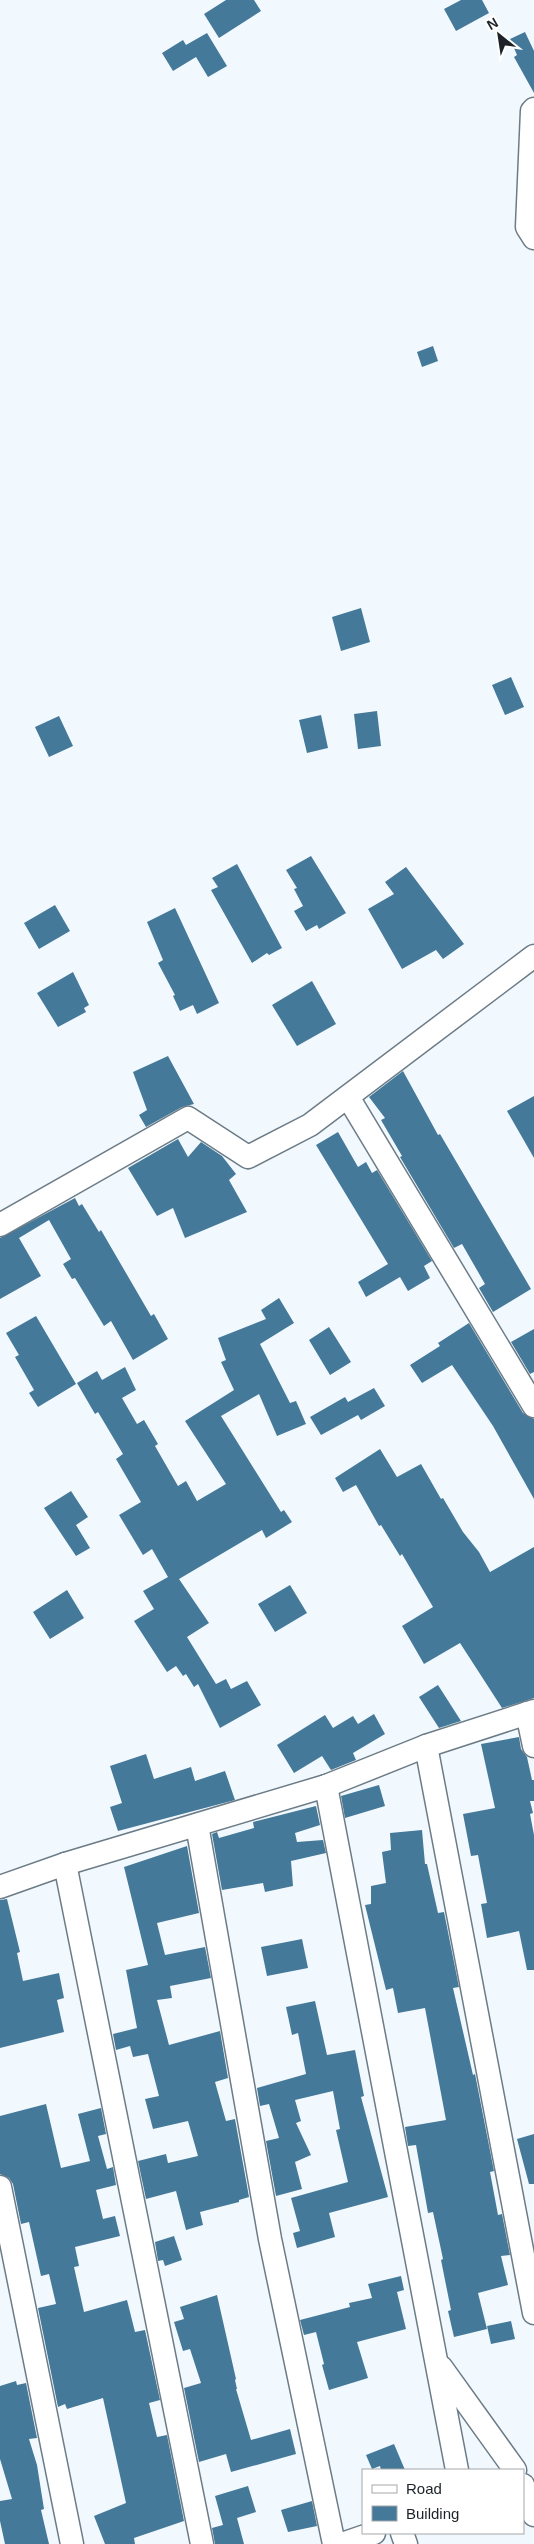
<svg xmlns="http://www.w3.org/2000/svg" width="534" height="2544" font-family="Helvetica,sans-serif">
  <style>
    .building { fill: #457999 }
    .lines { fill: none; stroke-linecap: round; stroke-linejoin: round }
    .street-casing { stroke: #6c7c87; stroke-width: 25 }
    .street { stroke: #fff; stroke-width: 22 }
  </style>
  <rect width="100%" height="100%" fill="#f2f9fe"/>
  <g class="building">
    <path d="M226,0H254L261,11L219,38L204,14Z"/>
    <path d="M461,0H482L489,13L456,31L444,9Z"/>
    <path d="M525,32L534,51V93L514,57L517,55L510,39Z"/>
    <path d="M207,33L227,66L208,77L196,57L173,71L162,53L183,40L186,45Z"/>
    <path d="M433,346L438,361L422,367L417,352Z"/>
    <path d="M361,608L370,642L341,651L332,617Z"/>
    <path d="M511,677L524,707L505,715L492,685Z"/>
    <path d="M377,711L381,746L358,749L354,714Z"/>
    <path d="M321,715L328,748L307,753L299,720Z"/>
    <path d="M59,716L73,746L49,757L35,727Z"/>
    <path d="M311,856L346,913L319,929L317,925L306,931L294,911L303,906L294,889L297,888L286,870Z"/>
    <path d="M237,864L282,948L269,955L267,953L252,963L211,890L218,887L212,878Z"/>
    <path d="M406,867L464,944L443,959L436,950L402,969L368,909L394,894L385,882Z"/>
    <path d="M55,905L70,931L39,949L24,923Z"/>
    <path d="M175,908L219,1003L197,1014L193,1005L180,1011L173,996L175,995L158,963L163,960L147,922Z"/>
    <path d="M73,972L89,1005L84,1008L86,1012L58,1027L37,993Z"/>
    <path d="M312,981L336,1024L297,1046L272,1005Z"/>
    <path d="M168,1056L194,1104L182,1107L146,1127L139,1115L147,1110L133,1072Z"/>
    <path d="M403,1071L438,1135L440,1134L531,1289L493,1312L479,1288L485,1284L462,1244L454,1248L400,1157L402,1156L381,1120L385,1118L369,1097Z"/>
    <path d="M534,1096V1158L507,1111Z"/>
    <path d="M338,1132L358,1167L366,1162L372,1173L377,1170L432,1261L424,1266L430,1278L408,1291L400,1277L366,1297L358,1282L388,1264L316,1145Z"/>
    <path d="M178,1139L188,1157L201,1142L222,1156L236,1174L229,1180L247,1212L185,1238L173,1208L157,1216L128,1168Z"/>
    <path d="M75,1198L79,1206L82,1204L99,1232L101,1230L151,1316L154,1314L168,1339L133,1360L111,1321L104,1326L75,1278L72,1279L63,1264L71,1259L49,1220L19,1238L41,1276L0,1299V1238Z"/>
    <path d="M279,1298L294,1323L260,1344L290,1403L296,1401L306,1424L277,1436L259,1394L221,1416L281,1512L284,1510L292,1522L266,1538L262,1530L179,1579L209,1623L187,1637L216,1684L226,1679L231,1689L247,1681L261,1705L220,1728L198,1684L194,1687L186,1674L183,1676L176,1666L167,1672L134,1621L154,1609L143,1591L168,1577L152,1549L143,1555L119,1515L141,1502L116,1459L123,1454L98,1412L95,1414L77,1383L97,1371L102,1380L125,1367L136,1390L122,1398L137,1424L144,1420L158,1444L155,1446L178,1486L186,1481L197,1501L226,1484L185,1421L234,1390L221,1362L226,1360L218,1338L266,1319L261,1310Z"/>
    <path d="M36,1316L76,1384L38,1407L29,1393L34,1390L15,1357L19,1355L6,1333Z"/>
    <path d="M469,1323L523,1413L534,1419V1499L493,1426L452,1365L422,1383L410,1365L440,1346L438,1343Z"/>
    <path d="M329,1327L351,1362L330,1375L309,1340Z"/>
    <path d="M534,1329V1372L530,1374L511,1342Z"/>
    <path d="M374,1388L385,1406L361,1420L358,1415L321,1435L310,1417L345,1397L348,1402Z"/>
    <path d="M380,1449L397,1477L421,1464L441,1499L443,1498L463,1532L479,1552L490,1572L534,1547V1698L502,1708L460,1643L424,1664L402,1626L433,1607L402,1554L400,1556L381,1525L379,1526L356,1485L343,1492L335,1478Z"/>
    <path d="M71,1491L88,1517L76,1525L90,1548L76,1556L44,1508Z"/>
    <path d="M290,1585L307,1613L275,1632L258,1604Z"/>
    <path d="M67,1590L84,1618L50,1639L33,1612Z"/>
    <path d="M438,1685L461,1721L439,1728L419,1697Z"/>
    <path d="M374,1714L385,1734L353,1753L356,1760L331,1770L322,1756L294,1773L277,1745L325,1715L333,1728L353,1716L358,1724Z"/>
    <path d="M519,1737L521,1749L527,1757L532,1780H534V1801H530L533,1813L530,1814L534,1835V1970H527L519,1931L487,1938L481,1904L487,1903L478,1855L471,1856L463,1814L495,1808L481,1744Z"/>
    <path d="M146,1754L154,1779L191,1767L195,1781L225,1771L235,1800L118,1831L110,1807L122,1803L110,1766Z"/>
    <path d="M379,1785L385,1806L345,1818L341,1796Z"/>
    <path d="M316,1806L320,1825L295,1833L297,1842L323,1840L326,1853L291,1861L293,1886L265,1892L263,1883L222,1890L212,1834L217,1832L219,1838L254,1828L253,1822Z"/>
    <path d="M422,1830L425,1864H427L438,1913L444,1912L459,1987L453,1988L473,2075L475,2074L494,2171L490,2172L498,2215L502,2214L510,2255L501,2256L508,2285L478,2293L487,2329L454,2337L448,2311L451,2310L441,2260L443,2259L433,2212L428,2213L416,2145L408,2146L405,2127L446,2120L425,2008L398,2013L393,1988L386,1990L365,1905L371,1904V1886L386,1883L382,1852L391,1850L390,1833Z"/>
    <path d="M187,1846L199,1913L157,1923L165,1955L205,1947L211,1978L170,1986L172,1998L157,2000L169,2045L220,2031L228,2078L215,2082L226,2121L235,2119L249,2197L239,2200V2202L200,2212L203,2225L186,2230L176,2191L146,2199L138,2161L166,2154L168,2163L198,2156L188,2121L153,2129L145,2099L159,2096L148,2054L133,2057L130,2046L116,2050L113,2034L137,2028L126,1970L148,1965L124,1867Z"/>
    <path d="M7,1899L20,1952L17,1953L23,1981L59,1973L64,1998L57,2000L64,2032L0,2048V1900Z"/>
    <path d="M302,1939L308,1968L267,1976L261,1947Z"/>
    <path d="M315,2001L327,2055L355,2050L364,2096L361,2097L388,2197L329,2213L335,2237L297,2248L293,2233L300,2231L291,2198L348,2182L336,2130L340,2129L333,2091L295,2100L301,2121L296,2123L311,2155L295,2162L302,2189L276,2196L266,2141L279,2138L269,2104L260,2106L257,2088L306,2074L298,2033L292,2035L286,2007Z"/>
    <path d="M46,2104L61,2168L90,2161L78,2114L101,2108L106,2134L98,2136L107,2169L113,2167L116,2185L96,2190L103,2219L115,2216L120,2236L75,2247L79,2266L74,2267L84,2312L127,2300L135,2332L145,2330L160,2400L149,2403L157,2437L167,2435L184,2521L134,2538L135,2544H105L94,2516L126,2503L103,2398L67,2409L65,2404L58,2407L38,2308L56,2304L49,2274L41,2276L29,2222L21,2224L13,2184L9,2178L0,2174V2116Z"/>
    <path d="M534,2134V2184H529L517,2139Z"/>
    <path d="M174,2236L182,2260L165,2266L163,2260L158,2261L155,2242Z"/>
    <path d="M401,2276L404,2290L397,2292L406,2329L357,2342L368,2378L329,2390L322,2365L324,2364L316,2332L304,2335L300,2320L350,2307L349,2303L372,2298L368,2284Z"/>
    <path d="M217,2295L236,2379L235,2380L237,2389H236L251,2440L290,2429L296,2454L231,2472L226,2454L199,2462L184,2388L201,2383L190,2349L183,2351L174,2322L184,2319L180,2307Z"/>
    <path d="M511,2321L515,2339L491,2344L487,2326Z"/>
    <path d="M16,2381L17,2385L26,2383L37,2438L29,2439L37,2465L44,2509L41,2510L49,2544H5L0,2521V2501L12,2499L0,2459V2386Z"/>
    <path d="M394,2444L405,2470H381L380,2466L372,2469L366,2455Z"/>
    <path d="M248,2486L256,2512L237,2518L244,2544H215L212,2528L223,2525L215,2496Z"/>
    <path d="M312,2501L317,2526L288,2532L281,2510Z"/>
  </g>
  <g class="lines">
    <g class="street-casing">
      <g id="street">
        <path d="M534,109L532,111L527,227L534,238"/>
        <path d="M348,1097L534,1406"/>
        <path d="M0,1225L188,1118L248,1157L310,1125L534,956"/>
        <path d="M527,1713L534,1746"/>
        <path d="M426,1746L534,2313"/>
        <path d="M326,1786L457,2470"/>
        <path d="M197,1825L270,2239L334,2544"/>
        <path d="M65,1864L202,2544"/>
        <path d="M0,1887L65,1864L326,1786L426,1746L534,1711"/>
        <path d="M0,2187L72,2544"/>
        <path d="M441,2367L515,2470"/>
        <path d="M523,2485L534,2515"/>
        <path d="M402,2533L406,2544"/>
        <path d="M342,2544L374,2533"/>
      </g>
    </g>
    <use href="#street" class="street"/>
  </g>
  <rect x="362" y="2469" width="162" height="65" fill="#ffffff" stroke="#a4a7a9"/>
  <rect x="372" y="2485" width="25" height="8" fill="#ffffff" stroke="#a4a7a9"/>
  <text x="406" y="2494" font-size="15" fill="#1c2227">Road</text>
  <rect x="372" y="2506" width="25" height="15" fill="#457999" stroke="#a4a7a9"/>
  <text x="406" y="2519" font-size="15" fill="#1c2227">Building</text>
  <g transform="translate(499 35) rotate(330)" stroke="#ffffff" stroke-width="4" paint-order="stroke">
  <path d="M0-4L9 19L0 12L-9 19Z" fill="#1c2227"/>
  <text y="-8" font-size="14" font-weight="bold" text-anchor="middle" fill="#1c2227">N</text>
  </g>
</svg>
